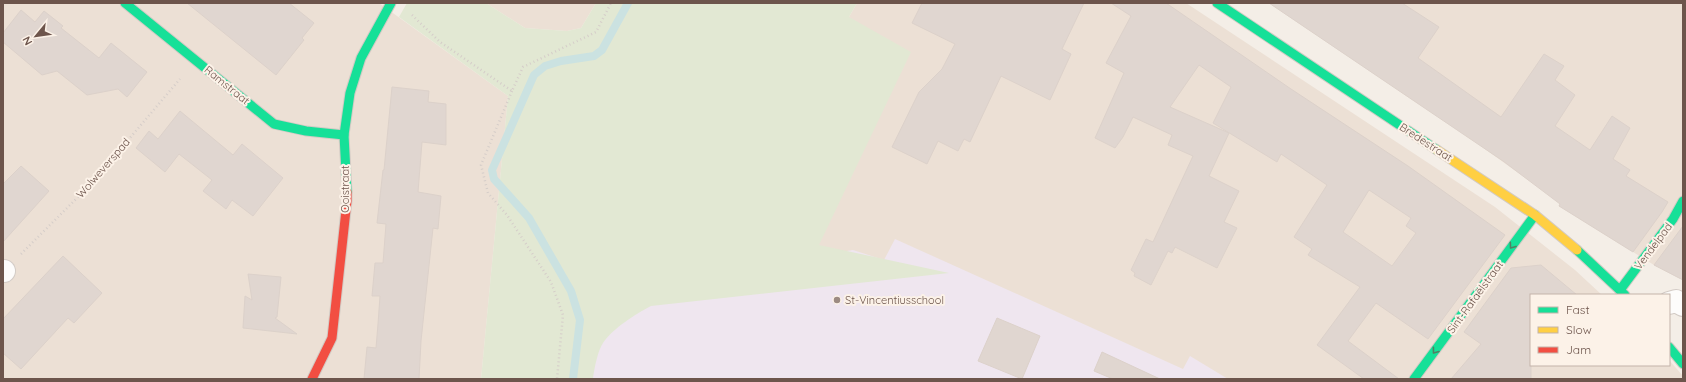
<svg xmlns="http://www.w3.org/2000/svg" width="1686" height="382" font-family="Quicksand,sans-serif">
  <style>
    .residential { fill: #ece0d5 }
    .education { fill: #efe6ef }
    .green { fill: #e2e8d3 }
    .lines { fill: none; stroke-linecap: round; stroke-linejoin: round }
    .stream { stroke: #cbe2e1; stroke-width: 8 }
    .building { fill: #e0d6d0; stroke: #dcd1ca; fill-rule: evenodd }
    .street-casing { stroke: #d3cbc6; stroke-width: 24 }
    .fast-casing { stroke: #d2cac4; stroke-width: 11 }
    .slow-casing { stroke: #d2cac4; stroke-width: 11 }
    .jam-casing { stroke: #d2cac4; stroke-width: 11 }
    .path { stroke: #d5cdc9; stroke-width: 2.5; stroke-dasharray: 1 3; stroke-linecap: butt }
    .street { stroke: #fdfcfb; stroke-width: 22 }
    .fast { stroke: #16e098; stroke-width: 9 }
    .slow { stroke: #ffcf43; stroke-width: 9 }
    .jam { stroke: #f24e42; stroke-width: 9 }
    .oneway { stroke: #537f63 }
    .poi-dot { fill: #9c8b82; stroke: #fcf2e8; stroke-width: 1.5 }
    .labels { text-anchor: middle; stroke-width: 4; stroke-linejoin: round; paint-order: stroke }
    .street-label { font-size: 11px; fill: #6d554c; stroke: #fcf2e8 }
    .poi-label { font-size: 11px; fill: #6d554c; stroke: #fcf2e8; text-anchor: start }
  </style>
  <rect width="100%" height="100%" fill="#f4eee7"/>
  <g class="residential">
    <path d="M3,3H379L508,96L481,379H3Z"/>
    <path d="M486,3H596L581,28L567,31L525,28Z"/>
    <path d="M857,3H1186L1495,207L1575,270L1602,295H1531V365H1669V360L1683,376V379H583L849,17Z"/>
    <path d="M1269,3H1683V280L1654,265L1559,206L1560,203L1478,144Z"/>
  </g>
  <path class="education" d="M895,239L1183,369L1190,356L1228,379H583L590,318L762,265L853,250L884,260Z"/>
  <path class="green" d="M407,3H486L525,28L567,31L581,28L596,3H857L849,17L911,52L819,245L949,273L651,306C636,314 613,328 603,343C598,350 594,369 593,379H481L508,96L399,17Z"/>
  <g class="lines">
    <path class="stream" d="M573,379L580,320L571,291L529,218L494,179L492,170L534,75L545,66L561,61L594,56L602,50L628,3"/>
  </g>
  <g class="building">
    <path d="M187,3H289L314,23L302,38L304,40L276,75Z"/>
    <path d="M922,3H1084L1062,49L1071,54L1050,100L1001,76L970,142L964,139L958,151L938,141L927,164L892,147L919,92L942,69L955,44L912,23Z"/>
    <path d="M1111,3H1166L1291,89L1408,166L1505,235L1428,339L1376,303L1348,341L1399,379H1364L1317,345L1360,287L1308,255L1312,249L1294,237L1327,185L1281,154L1277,162L1213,123L1231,87L1199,65L1170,107L1229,133L1209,176L1239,191L1224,222L1237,228L1217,268L1175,247L1172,253L1168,251L1151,285L1134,276L1135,273L1131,270L1146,239L1153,242L1193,156L1168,145L1172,135L1133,117L1123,137L1115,148L1095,138L1124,73L1106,63L1131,16ZM1369,190L1411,218L1406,226L1416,233L1392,266L1343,232Z"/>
    <path d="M1269,3H1402L1439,27L1418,58L1501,117L1544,54L1564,66L1555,80L1575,95L1555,126L1590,150L1612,116L1630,128L1613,159L1630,170L1626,176L1668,202L1662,212L1633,252L1559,206L1560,204L1503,161Z"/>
    <path d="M21,10L35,22L44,11L63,26L61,28L99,58L111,43L147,72L127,97L118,89L87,95L57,71L42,75L3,42V33Z"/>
    <path d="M392,87L429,91L428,102L446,104V145L422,142L418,192L441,196L438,229L433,228L421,341L419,379H364L367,347L376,348L378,324L380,296H372L375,263H383L386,224L377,223L383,170H384Z"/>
    <path d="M180,111L233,155L242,144L283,178L253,216L232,200L226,209L203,191L212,180L179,154L165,172L136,148L149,131L158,139Z"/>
    <path d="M21,166L49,191L3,242V184Z"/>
    <path d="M1683,226V280L1654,265Z"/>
    <path d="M63,256L102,293L74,323L68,318L21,369L3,353V319Z"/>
    <path d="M1541,265L1577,295H1531V379H1451L1481,344L1464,332L1511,268Z"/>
    <path d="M248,274L281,277L277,317L275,318L297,334L243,328L245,296L252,300Z"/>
    <path d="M997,318L1040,336L1022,379L978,361Z"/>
    <path d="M1102,352L1160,379H1113L1094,371Z"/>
  </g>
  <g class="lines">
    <g class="street-casing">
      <g id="street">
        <path d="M3,271H4"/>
        <path d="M1669,303L1676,301L1683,305"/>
      </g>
    </g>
    <g class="fast-casing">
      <g id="fast">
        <path d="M125,3L274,124L306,131L344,135"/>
        <path d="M1217,3L1437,150"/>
        <path d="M347,192L344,135L350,93L361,58L391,3"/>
        <path d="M1577,250L1625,295"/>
        <path d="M1620,290L1673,219L1683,201"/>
        <path d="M1669,347L1683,364"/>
        <path d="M1414,379L1535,215"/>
      </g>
    </g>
    <g class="slow-casing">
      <path id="slow" d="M1437,150L1535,215L1577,250"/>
    </g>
    <g class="jam-casing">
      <path id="jam" d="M312,379L332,338L347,201V192"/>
    </g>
    <g class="path">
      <path d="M412,15L440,42L512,91L523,67L596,32L611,3"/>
      <path d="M512,91L481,165L488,193L507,215L551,282L563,315L557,379"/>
      <path d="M21,254L89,186L180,79"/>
    </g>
    <use href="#street" class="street"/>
    <use href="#fast" class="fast"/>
    <use href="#slow" class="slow"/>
    <use href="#jam" class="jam"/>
  </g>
  <defs><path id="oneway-chevron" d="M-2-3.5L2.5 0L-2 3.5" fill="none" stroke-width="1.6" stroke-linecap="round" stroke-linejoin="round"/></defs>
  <g class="oneway">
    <use href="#oneway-chevron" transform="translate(1512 246) rotate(126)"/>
    <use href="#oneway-chevron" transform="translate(1435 351) rotate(127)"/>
  </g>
  <circle class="poi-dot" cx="837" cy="300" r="4"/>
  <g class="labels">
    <g class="street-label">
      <text transform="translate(227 85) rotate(39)" y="4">Ramstraat</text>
      <text transform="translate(1426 142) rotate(33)" y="4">Bredestraat</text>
      <text transform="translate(103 168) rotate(-49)" y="4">Wolweverspad</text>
      <text transform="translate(345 189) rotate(-90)" y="4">Ooistraat</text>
      <text transform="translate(1653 246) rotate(-53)" y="4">Vendelpad</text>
      <text transform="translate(1475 297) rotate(-54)" y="4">Sint-Rafaëlstraat</text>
    </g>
    <g class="poi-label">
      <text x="845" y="304">St-Vincentiusschool</text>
    </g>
  </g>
  <rect width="1686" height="382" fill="none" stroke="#6d554c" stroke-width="8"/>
  <rect x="1530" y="294" width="140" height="72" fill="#fcf2e8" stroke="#c3b3aa"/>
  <rect x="1538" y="307" width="20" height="6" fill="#16e098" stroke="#c3b3aa"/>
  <text x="1566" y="314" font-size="12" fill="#6d554c">Fast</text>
  <rect x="1538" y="327" width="20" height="6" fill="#ffcf43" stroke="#c3b3aa"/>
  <text x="1566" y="334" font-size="12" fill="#6d554c">Slow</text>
  <rect x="1538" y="347" width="20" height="6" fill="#f24e42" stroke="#c3b3aa"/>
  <text x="1566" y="354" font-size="12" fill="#6d554c">Jam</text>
  <g transform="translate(36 36) rotate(241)" stroke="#fcf2e8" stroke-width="3" paint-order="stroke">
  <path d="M0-3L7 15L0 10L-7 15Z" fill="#6d554c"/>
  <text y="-6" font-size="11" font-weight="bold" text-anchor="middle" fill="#6d554c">N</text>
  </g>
</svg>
